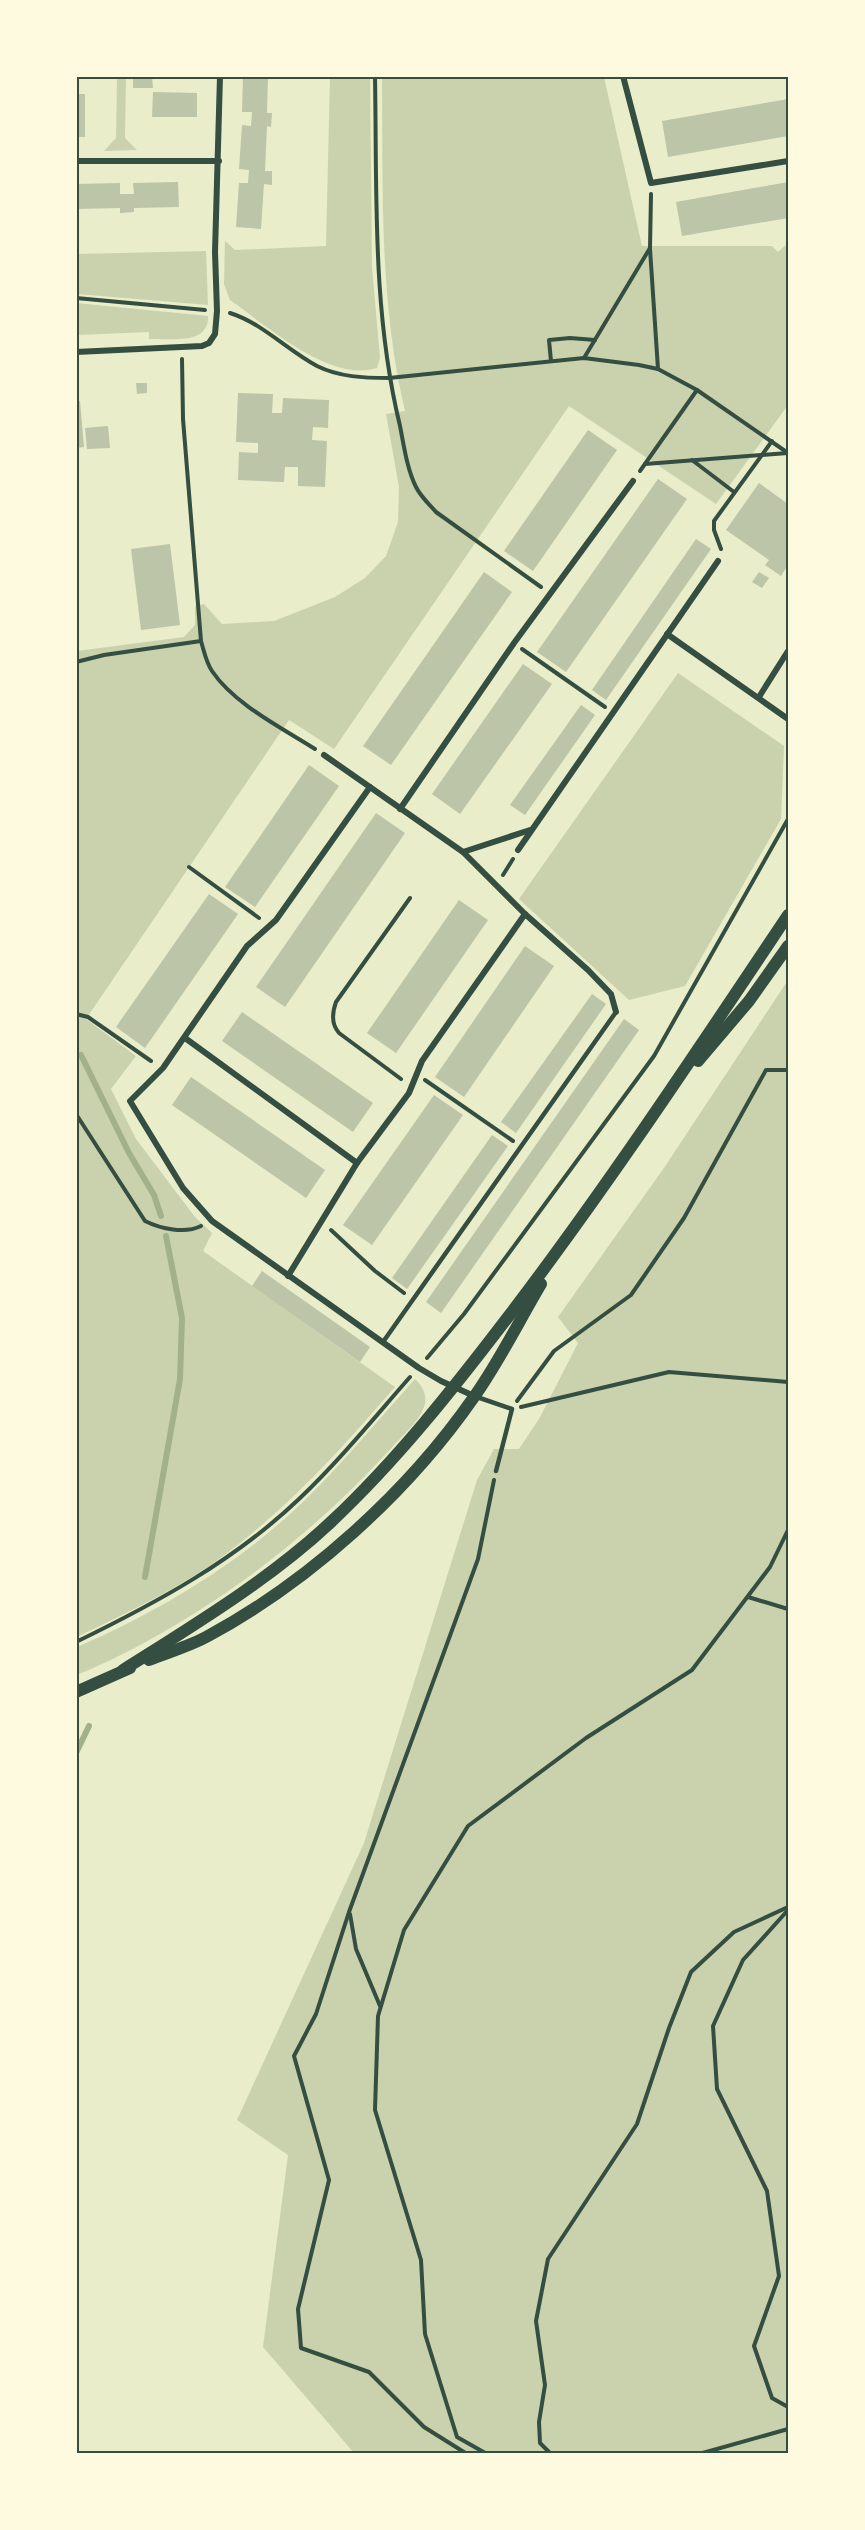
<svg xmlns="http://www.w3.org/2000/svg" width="865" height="2530" font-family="Barlow,sans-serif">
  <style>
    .green { fill: #cad2ad }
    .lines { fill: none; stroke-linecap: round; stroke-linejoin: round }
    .stream { stroke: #a3b18a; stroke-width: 6 }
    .building { fill: #bcc5a7 }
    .path { stroke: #344e41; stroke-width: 4 }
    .service { stroke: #344e41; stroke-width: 4.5 }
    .minor { stroke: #344e41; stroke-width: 6 }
    .secondary { stroke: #344e41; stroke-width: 12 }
    .neatline { fill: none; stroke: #344e41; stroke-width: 2 }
  </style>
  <rect width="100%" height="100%" fill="#e9edc9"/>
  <g class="green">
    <path d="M117,77H126L125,138L137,150L104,151L116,138Z"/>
    <path d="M330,77H370L372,267L380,358L377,368C330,383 266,325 230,300L224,284L225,241L235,250L326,246Z"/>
    <path d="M382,77H604L642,246H772L778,252L788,243V405L716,504L569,406L334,749L289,720L86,1019L136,1056L111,1089L136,1139L195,1217L212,1233L203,1251L395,1387C343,1447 291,1505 227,1553C181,1588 128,1612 77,1637V651L184,637L195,625V606L204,604L222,624L274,621L335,597L365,578L386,556L398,522L399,487L386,414L405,411C379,302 383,188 382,77Z"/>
    <path d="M206,251L208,305L77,294V254Z"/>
    <path d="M76,303L208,316C209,346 170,338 149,339V332L78,335L77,348Z"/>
    <path d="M678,673L784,746L781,819L685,986L629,1000L519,899Z"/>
    <path d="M788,980V2453H354L263,2347L288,2155L237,2120L364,1843L477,1480L494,1449H519L539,1419L578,1343L558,1317L664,1168Z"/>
    <path d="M415,1379C423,1386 428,1397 424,1407C419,1421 405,1433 396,1443C341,1504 278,1559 209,1604C168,1631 123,1656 77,1675V1647C160,1611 239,1564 305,1500C344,1462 379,1419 415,1379Z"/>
  </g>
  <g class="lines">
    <g class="stream">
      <path d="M81,1055L129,1153L154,1195L161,1216"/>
      <path d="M145,1577L180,1379L182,1318L166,1236"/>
      <path d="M76,1753L89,1726"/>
    </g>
  </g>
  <g class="building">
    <path d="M133,76H152L153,88H133Z"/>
    <path d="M243,76H268L267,113H272L271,127L267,126L265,171H272V185L264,184L261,229L236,227L239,183H248L249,170L239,169L242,125L251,126L252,112H242Z"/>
    <path d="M153,92L197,93V117H152Z"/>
    <rect x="76" y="94" width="9" height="43"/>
    <path d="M788,99V136L668,157L662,121Z"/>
    <path d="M178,182L179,207L134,208V212L120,213V208L76,209V184L120,183V194H134L133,183Z"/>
    <path d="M788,182V218L682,236L676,202Z"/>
    <path d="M136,383H147V393L137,394Z"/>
    <path d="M238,393L273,394L272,413H282L283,398L329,400L328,428L313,427L312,440L327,441L325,487L298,486V467H285L284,482L238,480L239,452L258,453V443L236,442Z"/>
    <path d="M80,401L84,447L76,448V402Z"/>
    <path d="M108,426L110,448L87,449L85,428Z"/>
    <path d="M588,430L617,450L533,571L504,551Z"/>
    <path d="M658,479L687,499L566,672L537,652Z"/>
    <path d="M759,483L788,504V565L781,576L765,565L769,560L726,530Z"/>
    <path d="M696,539L711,549L606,700L592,690Z"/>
    <path d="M170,544L180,625L141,630L131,549Z"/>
    <path d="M484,572L512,592L391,765L363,746Z"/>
    <path d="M759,572L769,578L762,588L752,582Z"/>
    <path d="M523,664L552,684L460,814L432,794Z"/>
    <path d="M581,705L595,715L525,815L510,805Z"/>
    <path d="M309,765L339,786L255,907L225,887Z"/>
    <path d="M376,813L405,833L285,1007L256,987Z"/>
    <path d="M209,894L238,914L145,1048L116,1027Z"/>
    <path d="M459,900L488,920L396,1053L367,1033Z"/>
    <path d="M525,946L554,966L464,1097L435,1077Z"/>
    <path d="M592,994L606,1004L516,1133L501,1122Z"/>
    <path d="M242,1012L373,1103L353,1132L222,1041Z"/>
    <path d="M624,1019L639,1030L441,1313L426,1302Z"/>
    <path d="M191,1077L325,1170L306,1198L172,1105Z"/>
    <path d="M434,1095L463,1115L372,1245L343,1225Z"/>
    <path d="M492,1135L508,1146L407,1289L392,1278Z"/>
    <path d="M262,1271L370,1347L360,1362L252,1286Z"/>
  </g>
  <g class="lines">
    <g class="path">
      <path d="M375,76C377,193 372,311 400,426C404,446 407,469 416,487C421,497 429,504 436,512L541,587"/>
      <path d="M650,249L658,369"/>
      <path d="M76,298L205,310"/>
      <path d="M230,313C262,323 287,350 317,366C339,377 364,378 389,378L584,358L639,365L658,369L697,390L788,453"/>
      <path d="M584,358L650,248L651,194"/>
      <path d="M182,359L183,419L201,641C204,651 206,662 212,671C234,704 282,728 315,749"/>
      <path d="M551,361L549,340L570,338L595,340"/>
      <path d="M692,460L734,492"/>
      <path d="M645,464L788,453"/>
      <path d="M640,471L697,390"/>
      <path d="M721,549L714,530V521L772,441"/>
      <path d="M522,649L605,707"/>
      <path d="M76,662L104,655L201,641"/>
      <path d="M189,867L259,918"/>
      <path d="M503,875L513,859"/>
      <path d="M76,1014L88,1017L151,1061"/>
      <path d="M401,1079L339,1033C331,1024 332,1013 336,1002L410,898"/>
      <path d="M425,1080L513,1141"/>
      <path d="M76,1114L145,1221C161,1229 185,1234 201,1226"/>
      <path d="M331,1230L375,1271L404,1293"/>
      <path d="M427,1358L464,1314L654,1056L788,819"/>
      <path d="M517,1401L554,1351L631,1295L684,1218L766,1070H788"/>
      <path d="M521,1407L669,1372L788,1382"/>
      <path d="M748,1597L788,1609"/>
      <path d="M76,1642C156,1603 234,1561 299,1499C339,1461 374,1418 410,1377"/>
      <path d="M788,1910L743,1960L713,2026L717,2089L767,2191L779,2276L754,2346L772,2398L788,2407"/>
      <path d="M350,1914L356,1949L380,2006"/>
      <path d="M467,2454L424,2427L369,2372L301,2348L298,2309L329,2180L294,2056L316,2014L349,1912L478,1559L494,1480"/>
      <path d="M487,2454L457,2437L425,2334L421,2260L375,2110L378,2016L404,1930L468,1826L586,1738L692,1670L770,1567L788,1530"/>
      <path d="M551,2454L540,2443L539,2422L545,2385L536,2321L548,2259L637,2124L669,2028L691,1972L734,1932L788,1907"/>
      <path d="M699,2454L788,2429"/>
    </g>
    <g class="service">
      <path d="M383,1342L616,1012"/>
      <path d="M477,1397L512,1409L496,1471"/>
    </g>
    <g class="minor">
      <path d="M623,76L651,183L788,161"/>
      <path d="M76,161H219"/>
      <path d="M76,352L202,346L209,343L215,334L217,311L215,252L220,76"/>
      <path d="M667,634L788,719"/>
      <path d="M759,697L788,651"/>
      <path d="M324,755L463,852L530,830"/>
      <path d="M370,787L276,920L247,946L163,1068L130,1101L183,1188L212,1221L419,1368L441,1381L474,1396"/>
      <path d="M400,809L514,643L633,481"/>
      <path d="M518,850L718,561"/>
      <path d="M463,852L525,914L588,970L611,994L616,1012"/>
      <path d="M185,1038L357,1163"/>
      <path d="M288,1276L357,1163L409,1093L422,1061L525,914"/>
    </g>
    <g class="secondary">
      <path d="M698,1061L749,1001L788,946"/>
      <path d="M149,1660C169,1652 190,1646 208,1636C310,1581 408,1492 474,1397C499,1362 519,1321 541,1284"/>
      <path d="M123,1670C194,1625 269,1580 331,1522C397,1460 453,1389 508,1317C607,1187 697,1051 788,915"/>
      <path d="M76,1692L130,1668"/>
    </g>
  </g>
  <rect width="865" height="2530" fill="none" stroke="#fefae0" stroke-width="156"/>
  <rect x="78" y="78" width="709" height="2374" class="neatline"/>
</svg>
